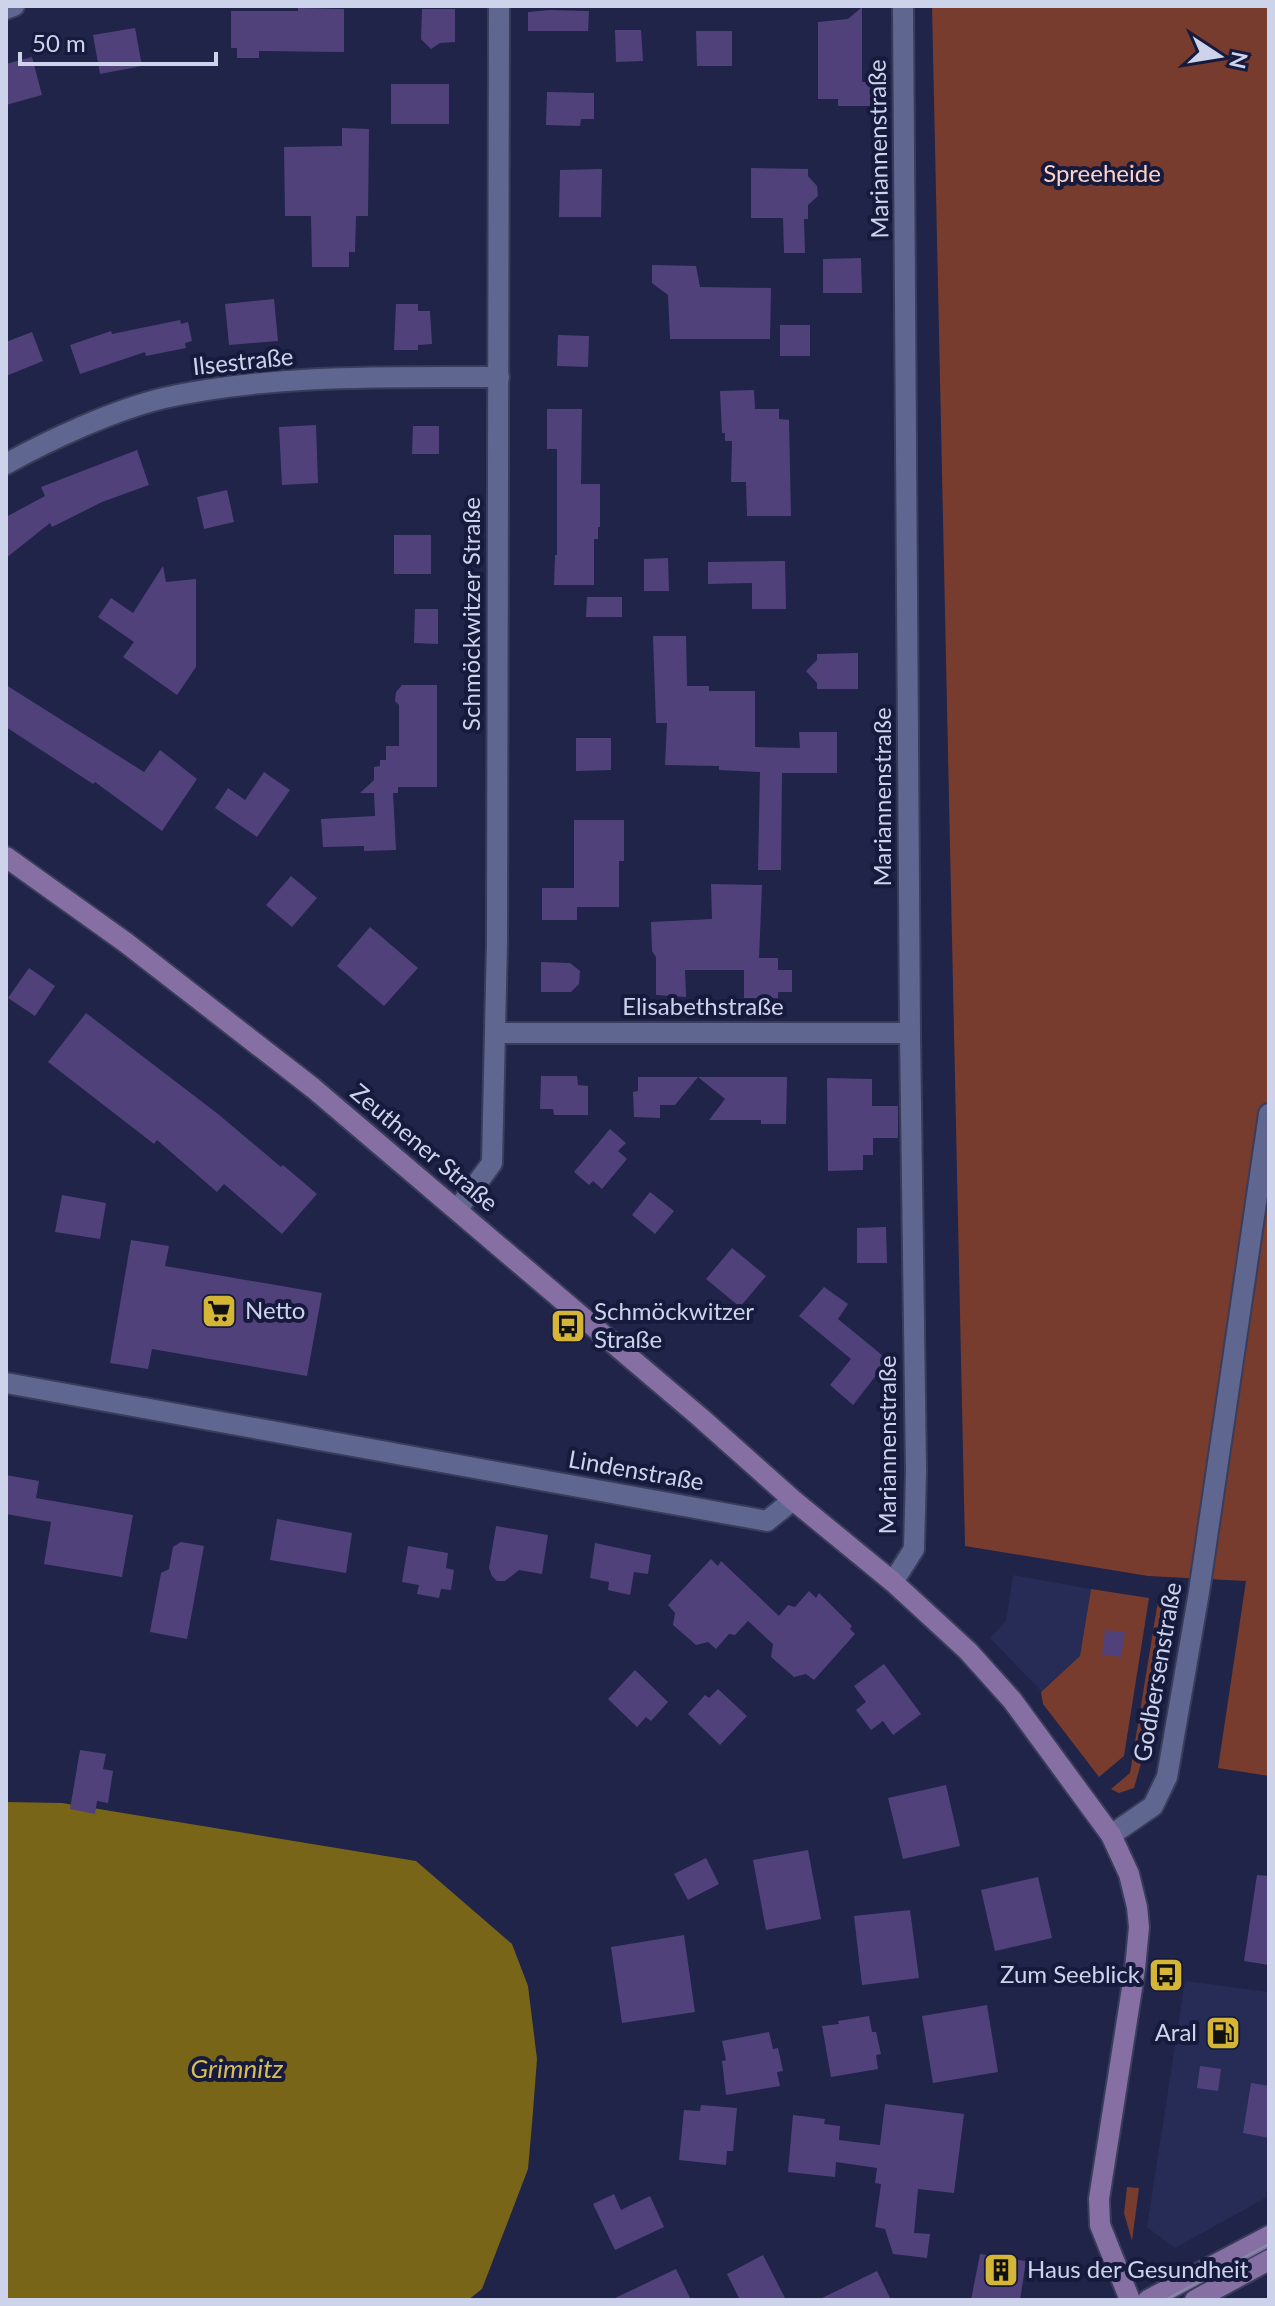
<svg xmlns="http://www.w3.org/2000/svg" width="1275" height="2306" font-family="Lato,sans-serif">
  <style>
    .built { fill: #262c56 }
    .green { fill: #773c2d }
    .water { fill: #786518 }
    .building { fill: #51417b }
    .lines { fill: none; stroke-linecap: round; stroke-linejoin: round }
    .street-casing { stroke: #393c5a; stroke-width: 24 }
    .secondary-casing { stroke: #393c5a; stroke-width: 24 }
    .street { stroke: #5f6790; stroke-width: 20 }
    .secondary { stroke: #866fa3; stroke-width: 20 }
    .tram { stroke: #858ba7; stroke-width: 2 }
    .labels { text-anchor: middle; stroke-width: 8; stroke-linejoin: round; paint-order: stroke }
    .street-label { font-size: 24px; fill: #cdd3ea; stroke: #161a3d }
    .park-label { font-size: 24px; fill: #fcd2c7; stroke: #161a3d }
    .poi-label { font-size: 24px; fill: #cdd3ea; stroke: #161a3d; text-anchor: start }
    .water-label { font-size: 26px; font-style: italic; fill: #d8bd57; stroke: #161a3d }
  </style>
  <rect width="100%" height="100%" fill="#1f2448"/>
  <g class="built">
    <path d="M1013,1575L1091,1589L1080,1656L1041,1691L990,1638L1006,1621Z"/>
    <path d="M1185,1981L1269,1992V2196L1175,2248L1147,2227Z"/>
  </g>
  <g class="green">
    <path d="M932,6H1269V1776L1218,1768L1246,1581L1148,1576L965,1546Z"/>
    <path d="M1091,1589L1149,1598L1124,1756L1099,1777L1043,1704L1041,1692L1080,1656Z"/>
    <path d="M1158,1601L1169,1603L1142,1760L1134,1788L1119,1793L1111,1789L1130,1773Z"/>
    <path d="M1127,2187L1139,2188L1132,2241L1124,2213Z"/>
  </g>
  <path class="water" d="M6,1802L62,1803L416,1861L512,1944L528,1986L537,2059L532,2124L528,2169L482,2289L468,2300H6Z"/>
  <g class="building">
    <path d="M862,7V82H874V106H838V99H818V22L848,19Z"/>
    <path d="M298,8L344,9V52L259,51V58H237V48H231V11H298Z"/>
    <path d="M422,9H455V42L440,43L431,49L421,39Z"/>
    <path d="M549,10L589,11L588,31H528V12Z"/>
    <path d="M135,28L142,66L100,74L93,35Z"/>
    <path d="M615,30H641L643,61L616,62Z"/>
    <path d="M696,31H732V66H697Z"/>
    <path d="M32,57L42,95L6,105V64Z"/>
    <rect x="391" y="84" width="58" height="40"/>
    <path d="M547,92L594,93V119H581L580,126L546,125Z"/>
    <path d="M342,128L369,129L368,216H356L355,252H349V267H312L311,216H285L284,147L342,146Z"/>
    <path d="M751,168L808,169V176L817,186L818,196L808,205V219H804L805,253H784L783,218H751Z"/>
    <path d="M602,169L601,217H559L560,170Z"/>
    <path d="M861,258L862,293H823V259Z"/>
    <path d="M652,265L696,266L700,287L771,288L770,339H670L668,295L652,283Z"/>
    <path d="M274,299L278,341L229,345L225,304Z"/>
    <path d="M396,304H418V311H430L432,344L418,345V350H394Z"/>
    <path d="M180,320L181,324L188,322L192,341L185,343L186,348L146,356L145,352L80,374L70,345L111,331L112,334Z"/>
    <rect x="780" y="325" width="30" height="31"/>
    <path d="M32,332L43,361L6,376V342Z"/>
    <path d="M558,335L589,336L588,367L557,366Z"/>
    <path d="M754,390L755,409H779V419L789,420L791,516H747L746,482H731L732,441H725V433H722L720,391Z"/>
    <path d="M547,409H582L581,484H600V527H598V539H594V585H554L555,555H557V449H547Z"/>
    <path d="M316,425L318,483L282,485L279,427Z"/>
    <path d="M413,426H439V454H412Z"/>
    <path d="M137,450L149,485L102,502L52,527L50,523L6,558V517L45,496L41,487Z"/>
    <path d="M227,490L234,522L204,529L197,497Z"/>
    <rect x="394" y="535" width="37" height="39"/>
    <path d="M668,558L669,591H644V559Z"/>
    <path d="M785,561L786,609H752V583L708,584V562Z"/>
    <path d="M163,566L166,582L196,579V667L177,695L123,657L134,642L98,617L111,598L133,613Z"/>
    <path d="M587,597H622V617H586Z"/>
    <path d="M415,609H438V644L414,643Z"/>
    <path d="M653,636H686L687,686H709V691H755V747L800,748L799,732H837V773H782L781,870H758L760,772L719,770V766L665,765L667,723H656Z"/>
    <path d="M858,653V689H817V683L806,671L817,660V654Z"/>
    <path d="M6,685L144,772L160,750L197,779L162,831L95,782L93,784L6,727Z"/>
    <path d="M402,685H437V787H398V793H393L396,850L364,851V846L323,847L321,819L375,816L374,793H360L374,780V767L380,766V760H386V746H399V705L395,701L396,692Z"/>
    <path d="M576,738H611V770L576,771Z"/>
    <path d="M264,772L290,790L257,837L215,808L228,788L245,800Z"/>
    <path d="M574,820H624V861H619V907H577V920H542V888H574Z"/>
    <path d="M291,876L317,898L292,927L266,905Z"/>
    <path d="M711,884L762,885L759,958H778V970H792V992H778V998H744V970H685L686,997L656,995V957L652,951L651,922L712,919Z"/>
    <path d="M370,927L418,968L384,1006L337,966Z"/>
    <path d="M541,962L570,963L580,971L579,984L571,992H541Z"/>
    <path d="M29,968L55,986L35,1016L8,998Z"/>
    <path d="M86,1013L218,1114L281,1167L283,1165L317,1194L282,1234L224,1184L217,1192L157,1140L154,1144L48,1062Z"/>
    <path d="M541,1076H577L578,1085L588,1086V1115H554L553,1109H540Z"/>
    <path d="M638,1077H787L786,1124H761V1120H709L725,1099L698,1077L675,1105H660V1118L634,1117L633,1092L638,1091Z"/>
    <path d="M827,1078L872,1079V1106H898V1138H873V1155H863V1170L828,1171Z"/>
    <path d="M610,1129L626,1143L618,1151L627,1159L602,1189L593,1181L589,1185L574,1172Z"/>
    <path d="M650,1192L674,1211L655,1234L632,1215Z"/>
    <path d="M62,1195L106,1203L100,1239L55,1232Z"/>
    <path d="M886,1227L887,1263H857V1228Z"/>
    <path d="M131,1240L169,1246L165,1266L322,1293L307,1376L152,1349L148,1369L110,1363Z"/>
    <path d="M732,1248L766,1276L740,1307L706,1279Z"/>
    <path d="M824,1287L848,1304L838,1319L888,1360L853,1405L830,1385L851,1359L799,1316Z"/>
    <path d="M6,1475L39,1481L36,1498L133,1515L122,1577L44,1564L51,1522L6,1514Z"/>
    <path d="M277,1519L352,1533L346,1573L270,1560Z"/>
    <path d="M496,1526L548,1535L542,1574L519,1570L505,1581H497L492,1576L489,1568Z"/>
    <path d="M181,1542L204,1546L187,1639L150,1632L161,1573L169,1569L173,1547Z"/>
    <path d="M595,1543L651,1555L648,1574L634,1572L630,1595L608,1590L609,1582L590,1578Z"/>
    <path d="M408,1546L448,1553L446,1568L454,1570L451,1590L441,1589L439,1598L417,1594L419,1585L402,1582Z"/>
    <path d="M711,1559L718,1566L721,1561L779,1616L788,1605L795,1607L809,1591L816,1598L819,1593L852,1626L850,1629L855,1634L814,1680L806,1674L794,1677L771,1657L773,1644L748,1621L735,1635L729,1634L716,1649L708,1642L696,1645L673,1625L675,1613L668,1605Z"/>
    <path d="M1105,1630L1125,1632L1121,1657L1102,1655Z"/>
    <path d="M884,1664L921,1714L893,1735L883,1721L871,1730L856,1710L866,1702L854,1686Z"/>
    <path d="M635,1670L668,1702L651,1721L646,1717L637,1727L608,1699Z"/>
    <path d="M718,1689L747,1716L720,1745L688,1714L705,1695L709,1698Z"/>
    <path d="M80,1750L106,1754L103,1769L113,1771L108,1803L97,1801L95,1814L70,1809Z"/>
    <path d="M946,1785L960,1846L903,1859L888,1798Z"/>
    <path d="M808,1850L821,1919L766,1930L753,1860Z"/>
    <path d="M706,1858L719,1884L688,1900L674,1874Z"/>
    <path d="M1257,1875L1269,1876V1965L1244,1961Z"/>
    <path d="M1038,1877L1052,1938L995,1951L981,1890Z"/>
    <path d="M910,1910L919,1978L862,1985L854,1916Z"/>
    <path d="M684,1935L695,2012L622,2023L611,1947Z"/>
    <path d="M987,2005L998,2072L933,2083L922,2016Z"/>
    <path d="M869,2016L872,2032H876L881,2054L876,2055L878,2069L831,2077L822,2026L839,2024L838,2021Z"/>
    <path d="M769,2032L773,2049L778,2048L783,2071L777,2072L780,2086L726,2095L722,2061L726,2060L722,2041Z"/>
    <path d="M1200,2066L1221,2069L1218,2091L1197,2088Z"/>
    <path d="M1251,2083L1269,2086V2138L1243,2133Z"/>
    <path d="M885,2104L964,2114L954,2193L918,2189L914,2233L930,2234L927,2258L893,2254L885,2229L875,2227L881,2184L875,2183L877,2168L836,2162L835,2177L788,2172L793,2115L825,2119L824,2124L840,2126L839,2140L880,2145Z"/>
    <path d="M701,2105L737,2108L733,2151H727L726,2165L679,2160L684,2110L700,2111Z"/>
    <path d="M614,2194L621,2210L650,2196L664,2227L615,2250L593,2204Z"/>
    <path d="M980,2254L1026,2261L1020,2300H971Z"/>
    <path d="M763,2255L786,2300H740L727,2274Z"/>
    <path d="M676,2269L691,2300H611Z"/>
    <path d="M877,2271L891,2300H818Z"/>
  </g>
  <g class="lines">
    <g class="street-casing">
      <g id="street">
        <path d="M6,9L14,6"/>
        <path d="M6,464C51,439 114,410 164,398C271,374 390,377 499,377"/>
        <path d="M496,1033H910"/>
        <path d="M457,1210L492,1163L497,942L499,6"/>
        <path d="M6,1383L767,1521L793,1500"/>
        <path d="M893,1582L914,1549L916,1471L910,1033L903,6"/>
        <path d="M1111,1835L1153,1806L1167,1777L1199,1592L1269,1114"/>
      </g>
    </g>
    <g class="secondary-casing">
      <g id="secondary">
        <path d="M6,857L125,942L313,1088L701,1418L793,1500L893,1582L968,1651L1012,1700L1111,1835L1129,1874L1137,1907L1139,1927L1135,1969L1099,2199L1100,2225L1130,2300"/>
        <path d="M1148,2300L1269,2236"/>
        <path d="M1195,2300L1269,2260"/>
      </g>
    </g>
    <use href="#street" class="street"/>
    <use href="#secondary" class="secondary"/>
    <path class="tram" d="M1165,2300L1269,2244"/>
  </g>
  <defs>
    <g id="supermarket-square" transform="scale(1.8)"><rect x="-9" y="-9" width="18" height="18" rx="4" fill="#d4b535" stroke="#161a3d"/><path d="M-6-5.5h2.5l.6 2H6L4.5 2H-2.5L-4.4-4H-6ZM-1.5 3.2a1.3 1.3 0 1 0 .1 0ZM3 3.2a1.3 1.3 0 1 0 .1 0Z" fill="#111"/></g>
    <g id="bus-square" transform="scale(1.8)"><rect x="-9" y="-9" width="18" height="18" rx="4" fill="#d4b535" stroke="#161a3d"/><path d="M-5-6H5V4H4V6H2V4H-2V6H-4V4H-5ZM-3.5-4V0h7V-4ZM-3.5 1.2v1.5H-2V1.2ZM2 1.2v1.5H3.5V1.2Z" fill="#111"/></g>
    <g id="fuel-square" transform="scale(1.8)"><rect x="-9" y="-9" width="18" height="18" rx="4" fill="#d4b535" stroke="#161a3d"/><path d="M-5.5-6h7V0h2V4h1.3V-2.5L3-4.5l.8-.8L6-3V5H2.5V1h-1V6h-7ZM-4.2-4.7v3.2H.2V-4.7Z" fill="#111"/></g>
    <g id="building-square" transform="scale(1.8)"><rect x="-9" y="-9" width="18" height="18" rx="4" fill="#d4b535" stroke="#161a3d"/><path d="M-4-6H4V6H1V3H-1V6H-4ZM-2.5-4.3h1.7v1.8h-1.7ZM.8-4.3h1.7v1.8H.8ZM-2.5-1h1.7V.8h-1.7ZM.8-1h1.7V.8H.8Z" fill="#111"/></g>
  </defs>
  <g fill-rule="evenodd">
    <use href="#supermarket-square" x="219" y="1311"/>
    <use href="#bus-square" x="568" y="1326"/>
    <use href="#bus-square" x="1166" y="1975"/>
    <use href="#fuel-square" x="1223" y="2033"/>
    <use href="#building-square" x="1001" y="2270"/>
  </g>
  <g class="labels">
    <g class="street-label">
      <text transform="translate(879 149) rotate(-91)" y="8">Mariannenstraße</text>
      <text transform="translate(243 362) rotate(-6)" y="8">Ilsestraße</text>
      <text transform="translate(472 614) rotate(-90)" y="8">Schmöckwitzer Straße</text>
      <text transform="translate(883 797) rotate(-90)" y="8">Mariannenstraße</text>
      <text x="703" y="1015">Elisabethstraße</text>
      <text transform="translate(424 1148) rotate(40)" y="8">Zeuthener Straße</text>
      <text transform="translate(888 1445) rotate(-90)" y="8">Mariannenstraße</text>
      <text transform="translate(636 1471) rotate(10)" y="8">Lindenstraße</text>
      <text transform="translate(1158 1672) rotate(-80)" y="8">Godbersenstraße</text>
    </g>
    <g class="park-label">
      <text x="1102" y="182">Spreeheide</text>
    </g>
    <g class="poi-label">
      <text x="245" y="1319">Netto</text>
      <text x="594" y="1320">Schmöckwitzer<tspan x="594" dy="28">Straße</tspan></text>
      <text x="1140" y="1983" text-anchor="end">Zum Seeblick</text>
      <text x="1197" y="2041" text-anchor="end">Aral</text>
      <text x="1027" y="2278">Haus der Gesundheit</text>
    </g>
    <g class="water-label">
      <text x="237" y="2078">Grimnitz</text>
    </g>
  </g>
  <rect width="1275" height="2306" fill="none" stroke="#cdd3ea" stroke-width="16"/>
  <g transform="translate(1219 56) rotate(102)" stroke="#161a3d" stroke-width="6" paint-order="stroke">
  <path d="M0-6L14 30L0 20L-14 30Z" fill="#cdd3ea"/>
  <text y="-12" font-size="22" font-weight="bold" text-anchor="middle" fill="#cdd3ea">N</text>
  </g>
  <path d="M20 52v12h196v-12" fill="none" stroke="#cdd3ea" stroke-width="4"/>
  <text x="32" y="52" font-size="24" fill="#cdd3ea" stroke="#161a3d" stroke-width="6" paint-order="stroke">50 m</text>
</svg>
